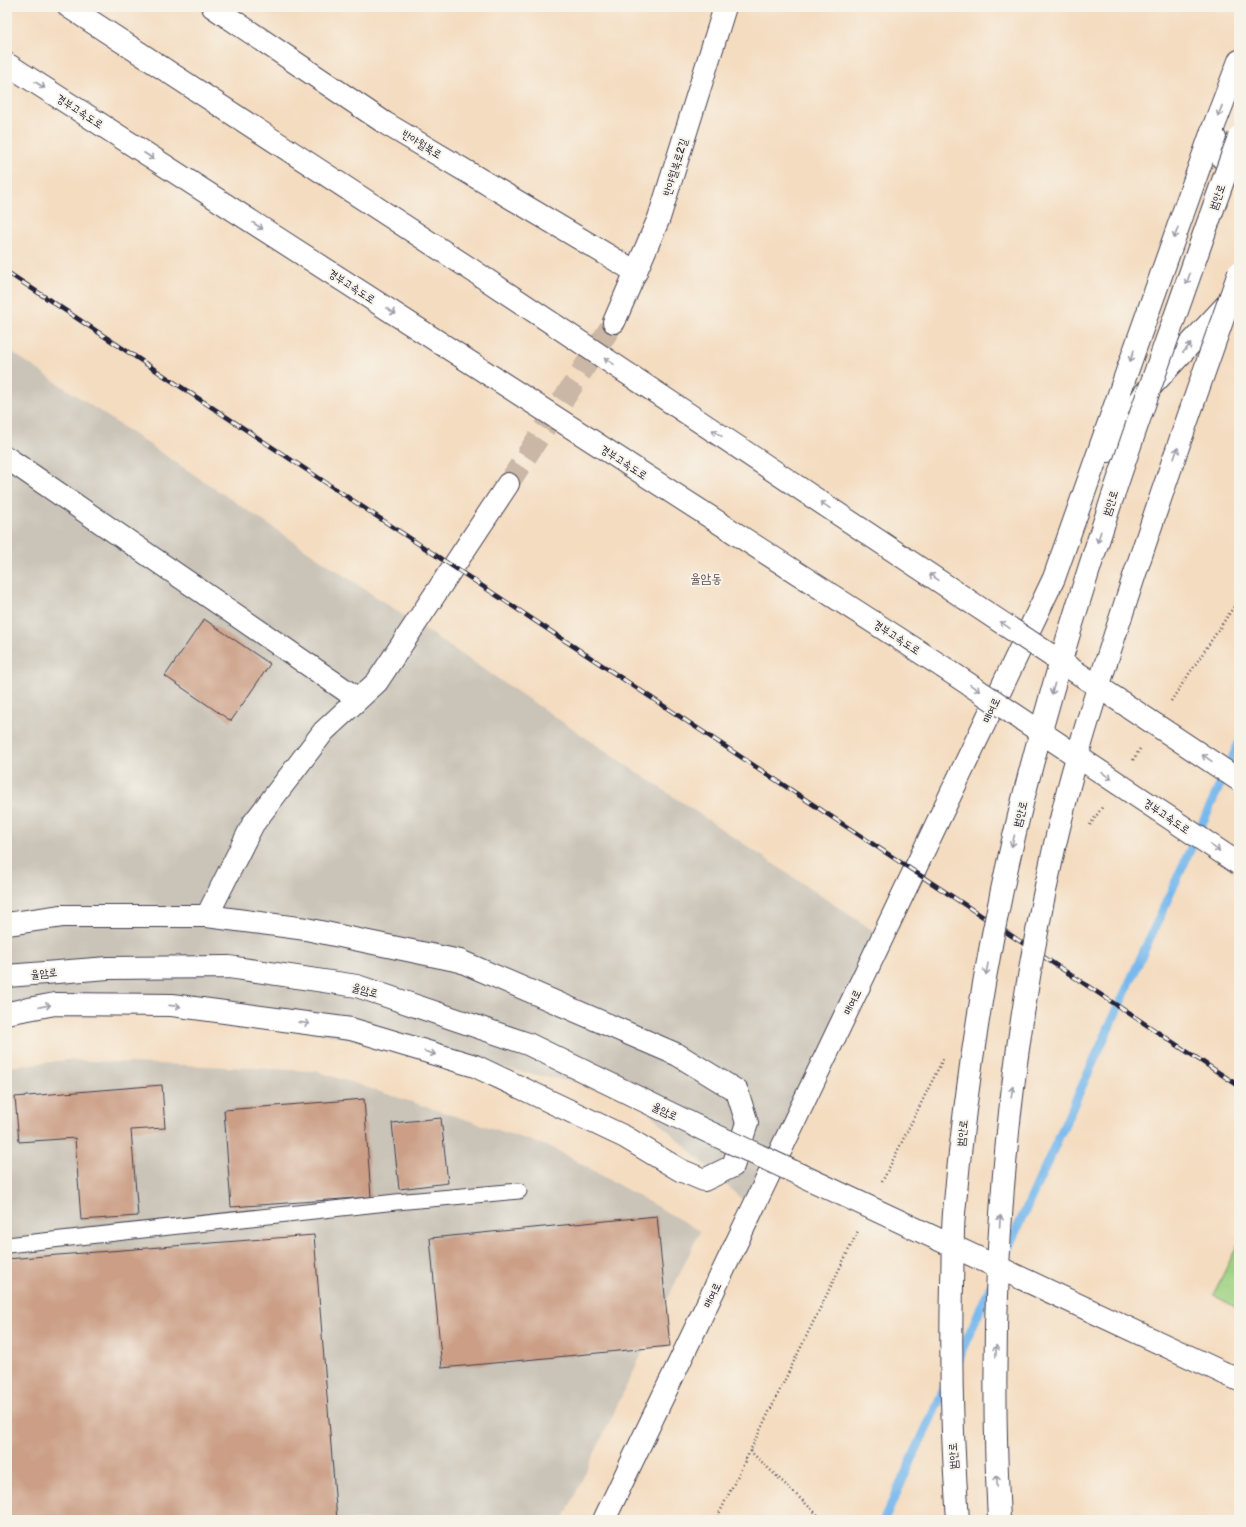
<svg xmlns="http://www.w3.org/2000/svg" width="1246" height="1527" font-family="'Balsamiq Sans','Poor Story',sans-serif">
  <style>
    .industrial { fill: #c9c3b8 }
    .green { fill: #9ed282; stroke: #607a5e }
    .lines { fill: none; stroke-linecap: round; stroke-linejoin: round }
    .stream { stroke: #78b9ed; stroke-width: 9 }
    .building { fill: #cb9e85 }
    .street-tunnel { stroke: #cab7a5; stroke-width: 22; stroke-dasharray: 22 11; stroke-linecap: butt }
    .lane-casing { stroke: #423e4f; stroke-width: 17 }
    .street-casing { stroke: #423e4f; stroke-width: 24 }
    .secondary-casing { stroke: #423e4f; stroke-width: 24 }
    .highway-casing { stroke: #423e4f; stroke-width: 24 }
    .path { stroke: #423e4f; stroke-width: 2.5; stroke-dasharray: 1 3; stroke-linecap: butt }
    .lane { stroke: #fff; stroke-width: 15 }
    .street { stroke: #fff; stroke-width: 22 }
    .secondary { stroke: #fff; stroke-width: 22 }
    .highway { stroke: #fff; stroke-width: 22 }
    .rail-casing { stroke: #22223b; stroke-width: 4.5 }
    .rail { stroke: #f7f3e8; stroke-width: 3; stroke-dasharray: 9; stroke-linecap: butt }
    .street-bridge-casing { stroke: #423e4f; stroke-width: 24; stroke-linecap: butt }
    .highway-bridge-casing { stroke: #423e4f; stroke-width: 24; stroke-linecap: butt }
    .street-bridge { stroke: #fff; stroke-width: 22 }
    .highway-bridge { stroke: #fff; stroke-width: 22 }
    .oneway { stroke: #9c9ca7 }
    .labels { text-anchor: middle; stroke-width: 4; stroke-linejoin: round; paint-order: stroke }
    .street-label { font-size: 11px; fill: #22223b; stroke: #f7f3e8 }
    .quarter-label { font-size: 13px; fill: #5d4d55; stroke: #f7f3e8 }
  </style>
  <rect width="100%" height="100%" fill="#f7f3e8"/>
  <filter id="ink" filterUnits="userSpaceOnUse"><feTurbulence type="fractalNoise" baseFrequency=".025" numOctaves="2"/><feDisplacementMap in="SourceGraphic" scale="8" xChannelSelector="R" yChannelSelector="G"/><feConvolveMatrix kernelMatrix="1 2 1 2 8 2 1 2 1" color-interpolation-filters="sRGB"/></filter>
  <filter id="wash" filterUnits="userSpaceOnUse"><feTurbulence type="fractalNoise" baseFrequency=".012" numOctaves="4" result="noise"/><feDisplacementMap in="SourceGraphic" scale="16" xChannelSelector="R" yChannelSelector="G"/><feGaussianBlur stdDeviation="0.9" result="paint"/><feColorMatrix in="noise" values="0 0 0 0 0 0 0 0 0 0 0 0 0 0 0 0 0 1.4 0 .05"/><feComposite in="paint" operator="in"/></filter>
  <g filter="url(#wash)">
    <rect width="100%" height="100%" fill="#f4dcc0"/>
    <g class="industrial">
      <path d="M7,349L884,938L753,1210L627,1092L172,1005L7,1026Z"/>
      <path d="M67,1060L316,1071L553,1148L700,1231L563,1520H7V1067Z"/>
    </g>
    <path class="green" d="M1239,1242V1309L1213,1295Z"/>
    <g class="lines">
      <g class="stream">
        <path d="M1005,1255L1239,743"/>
        <path d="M958,1359L991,1285"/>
        <path d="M884,1520L946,1385"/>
      </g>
    </g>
    <g id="blocks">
      <g class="building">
        <path d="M204,619L270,664L231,721L165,676Z"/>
        <path d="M162,1085L165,1128L131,1130L138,1216L81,1220L75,1138L19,1142L15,1097Z"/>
        <path d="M364,1099L371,1197L231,1207L224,1110Z"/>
        <path d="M441,1118L448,1183L399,1189L392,1123Z"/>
        <path d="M657,1216L670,1346L442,1368L430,1238Z"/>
        <path d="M314,1235L337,1520H7V1259Z"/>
      </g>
    </g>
  </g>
  <g filter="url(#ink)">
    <use href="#blocks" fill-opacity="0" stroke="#423e4f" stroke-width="1"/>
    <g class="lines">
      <path class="street-tunnel" d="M508,484L614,322"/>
      <g class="lane-casing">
        <path id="lane" d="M7,1245L396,1202L519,1191"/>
      </g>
      <g class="street-casing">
        <g id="street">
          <path d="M213,7L385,123L636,272"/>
          <path d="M614,322L659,218L725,7"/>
          <path d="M7,458L358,699"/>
          <path d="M207,916L253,824L324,731L377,682L508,484"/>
          <path d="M7,924L62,916H207L306,929L460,961L678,1055L737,1091L747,1123L733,1166L704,1180L680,1170L625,1137L475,1066L351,1029L172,1005L55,1004L7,1013"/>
          <path d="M7,976L108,968L229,967L357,986L528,1044L698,1127"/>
          <path d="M1224,1373L1239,1380"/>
        </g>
      </g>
      <g class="secondary-casing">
        <g id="secondary">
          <path d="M1212,131L1223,159L1239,175"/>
          <path d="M1108,451L1145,393L1230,301"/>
          <path d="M604,1520L1054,578L1212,131L1239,61"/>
        </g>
      </g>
      <g class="highway-casing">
        <g id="highway">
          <path d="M69,7L475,272L966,599"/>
          <path d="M7,64L943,667"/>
        </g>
      </g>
      <g class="path">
        <path d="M1171,701L1239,599"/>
        <path d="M1133,760L1141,747"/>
        <path d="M1090,825L1103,806"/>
        <path d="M882,1182L943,1059"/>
        <path d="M750,1451L823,1520"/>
        <path d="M716,1520L858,1231"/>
      </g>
      <use href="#lane" class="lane"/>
      <use href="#street" class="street"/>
      <use href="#secondary" class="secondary"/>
      <use href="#highway" class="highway"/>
      <g class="rail-casing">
        <path id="rail" d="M7,272L1239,1086"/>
      </g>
      <use href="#rail" class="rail"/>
      <g class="street-bridge-casing">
        <path id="street-bridge" d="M698,1127L1224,1373"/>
      </g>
      <g class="highway-bridge-casing">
        <g id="highway-bridge">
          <path d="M966,599L1239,780"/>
          <path d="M943,667L1239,864"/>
          <path d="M958,1520C952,1441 950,1363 952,1284C953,1260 952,1236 954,1213C965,1089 984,966 1012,845C1052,673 1108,506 1167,339C1191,272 1214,204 1239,137"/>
          <path d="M999,1520C986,1273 1008,1026 1069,786C1086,722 1107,659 1128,595C1163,487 1201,380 1239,273"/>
        </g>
      </g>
      <use href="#street-bridge" class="street-bridge"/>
      <use href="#highway-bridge" class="highway-bridge"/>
    </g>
    <defs><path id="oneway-shaft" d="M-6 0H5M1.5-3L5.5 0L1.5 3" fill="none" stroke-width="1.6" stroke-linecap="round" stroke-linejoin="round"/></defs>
    <g class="oneway">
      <use href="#oneway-shaft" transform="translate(40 85) rotate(33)"/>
      <use href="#oneway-shaft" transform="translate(1220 111) rotate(111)"/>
      <use href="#oneway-shaft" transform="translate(149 156) rotate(33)"/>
      <use href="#oneway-shaft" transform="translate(258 226) rotate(33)"/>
      <use href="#oneway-shaft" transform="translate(1176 233) rotate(109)"/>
      <use href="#oneway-shaft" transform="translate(1188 279) rotate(110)"/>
      <use href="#oneway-shaft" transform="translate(391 311) rotate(33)"/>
      <use href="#oneway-shaft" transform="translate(1187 348) rotate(-48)"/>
      <use href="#oneway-shaft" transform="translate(1132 356) rotate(109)"/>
      <use href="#oneway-shaft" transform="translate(609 361) rotate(-146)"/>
      <use href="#oneway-shaft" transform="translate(717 433) rotate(-146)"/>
      <use href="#oneway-shaft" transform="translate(1176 453) rotate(-71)"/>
      <use href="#oneway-shaft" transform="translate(825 505) rotate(-146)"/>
      <use href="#oneway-shaft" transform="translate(1099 537) rotate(108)"/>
      <use href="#oneway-shaft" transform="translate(934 577) rotate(-146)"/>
      <use href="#oneway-shaft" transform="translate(1005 625) rotate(-146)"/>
      <use href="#oneway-shaft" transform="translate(975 688) rotate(34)"/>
      <use href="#oneway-shaft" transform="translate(1053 689) rotate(106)"/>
      <use href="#oneway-shaft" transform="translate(1207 758) rotate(-146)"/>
      <use href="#oneway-shaft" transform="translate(1107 776) rotate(34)"/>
      <use href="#oneway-shaft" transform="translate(1013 841) rotate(104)"/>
      <use href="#oneway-shaft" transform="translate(1215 848) rotate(34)"/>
      <use href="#oneway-shaft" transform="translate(987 969) rotate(100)"/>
      <use href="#oneway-shaft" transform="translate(45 1006) rotate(-11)"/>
      <use href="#oneway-shaft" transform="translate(175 1006) rotate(6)"/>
      <use href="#oneway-shaft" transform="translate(304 1023) rotate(8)"/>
      <use href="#oneway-shaft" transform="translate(430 1053) rotate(16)"/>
      <use href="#oneway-shaft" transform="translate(1012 1092) rotate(-82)"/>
      <use href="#oneway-shaft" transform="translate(1000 1221) rotate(-86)"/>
      <use href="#oneway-shaft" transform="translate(996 1351) rotate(-89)"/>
      <use href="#oneway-shaft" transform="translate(997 1481) rotate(-92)"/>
    </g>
  </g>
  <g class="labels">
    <g class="street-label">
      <text transform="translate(80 111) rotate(33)" y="4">경부고속도로</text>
      <text transform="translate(422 144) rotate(31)" y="4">반야월북로</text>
      <text transform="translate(675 167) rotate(-73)" y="4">반야월북로2길</text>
      <text transform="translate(1217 197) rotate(-70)" y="4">범안로</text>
      <text transform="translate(352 286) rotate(33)" y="4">경부고속도로</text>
      <text transform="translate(624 462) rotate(33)" y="4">경부고속도로</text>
      <text transform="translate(1110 503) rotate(-72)" y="4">범안로</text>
      <text transform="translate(897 637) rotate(33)" y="4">경부고속도로</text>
      <text transform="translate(991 710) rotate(-65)" y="4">매여로</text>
      <text transform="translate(1020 814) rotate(-75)" y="4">범안로</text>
      <text transform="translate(1167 816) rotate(34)" y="4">경부고속도로</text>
      <text transform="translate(44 973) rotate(-5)" y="4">율암로</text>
      <text transform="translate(365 990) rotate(16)" y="4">율암로</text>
      <text transform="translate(852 1002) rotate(-64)" y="4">매여로</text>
      <text transform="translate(665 1111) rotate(26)" y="4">율암로</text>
      <text transform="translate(962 1133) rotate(-84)" y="4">범안로</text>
      <text transform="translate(712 1295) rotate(-64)" y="4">매여로</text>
      <text transform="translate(953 1456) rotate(-93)" y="4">범안로</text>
    </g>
    <g class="quarter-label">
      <text x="706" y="583">율암동</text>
    </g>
  </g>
  <rect width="1246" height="1527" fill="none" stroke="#f7f3e8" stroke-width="24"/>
</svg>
